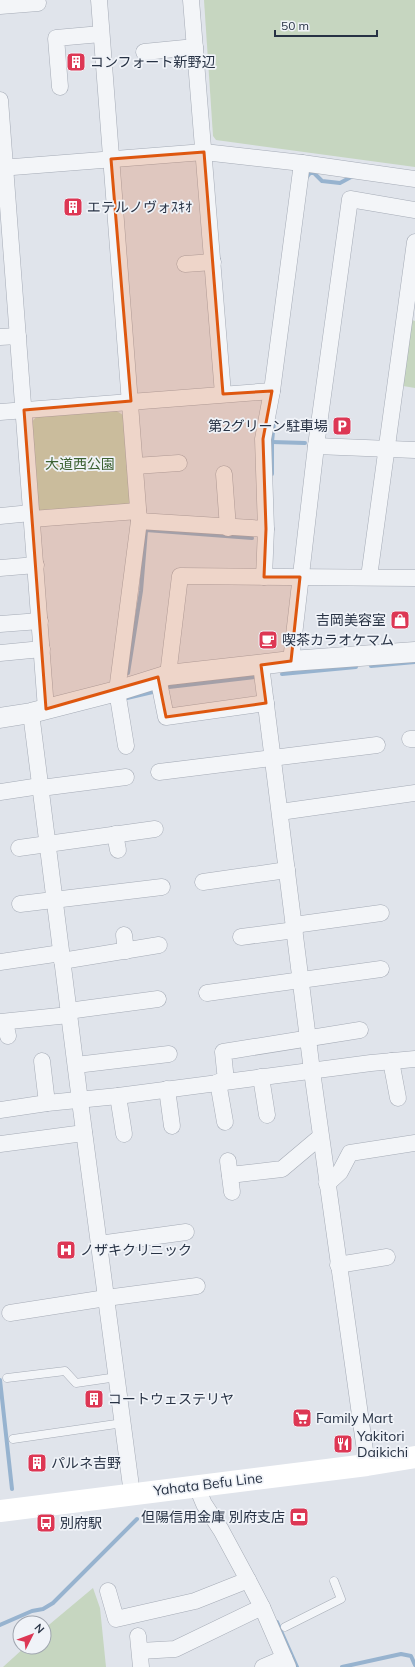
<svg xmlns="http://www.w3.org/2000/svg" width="415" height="1667" font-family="Mulish,'Noto Sans JP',sans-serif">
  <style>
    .green { fill: #c6d6c0 }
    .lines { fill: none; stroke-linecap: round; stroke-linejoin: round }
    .stream { stroke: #97b3cf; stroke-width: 4 }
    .service-casing { stroke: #a5abb6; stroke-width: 9 }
    .minor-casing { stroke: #a5abb6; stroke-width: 17 }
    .tertiary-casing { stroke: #a5abb6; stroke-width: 21 }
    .service { stroke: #f3f5f8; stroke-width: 8 }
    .minor { stroke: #f3f5f8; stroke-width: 16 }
    .tertiary { stroke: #f3f5f8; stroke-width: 20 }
    .secondary { stroke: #fff; stroke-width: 22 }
    .marked { fill: #de570f; fill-opacity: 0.2; stroke: #de570f; stroke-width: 3; stroke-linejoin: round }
    .labels { text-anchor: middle; stroke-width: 3.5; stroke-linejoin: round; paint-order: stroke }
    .poi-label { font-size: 14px; fill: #273244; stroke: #f0f3f8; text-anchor: start }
    .park-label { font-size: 14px; fill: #3c6132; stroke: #f0f3f8 }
    .street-label { font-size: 14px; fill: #273244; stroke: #f0f3f8 }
  </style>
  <rect width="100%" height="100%" fill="#e0e4eb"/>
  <g class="green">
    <path d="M204,0H415V167L216,140L213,136Z"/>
    <path d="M412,320L415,321V388L403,386Z"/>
    <path d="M115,410L123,415L131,504L37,511L30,424L38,415Z"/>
    <path d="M93,1588L100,1608L106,1667H3L25,1647H44V1629Z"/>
  </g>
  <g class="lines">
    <g class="stream">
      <path d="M306,178L310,173H314L322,181L340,183L351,177H353"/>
      <path d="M272,442L305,443"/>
      <path d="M272,474V442L274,421"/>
      <path d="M371,666L415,662"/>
      <path d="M128,673L141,591L146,530L252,538"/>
      <path d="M282,674L356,667"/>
      <path d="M169,687L255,677"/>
      <path d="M127,698L157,691"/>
      <path d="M0,1380L12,1489"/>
      <path d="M277,1622L297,1667"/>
      <path d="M0,1625L32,1611L43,1609L53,1603L137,1519"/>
      <path d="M342,1667L401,1654L411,1656L415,1665"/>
    </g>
    <g class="service-casing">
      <g id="service">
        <path d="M7,1378L65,1371L76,1383L117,1377"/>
        <path d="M13,1439L123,1423"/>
        <path d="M285,1627L341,1599L334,1581"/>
      </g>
    </g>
    <g class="minor-casing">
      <g id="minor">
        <path d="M99,0L139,521L117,691L126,746"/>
        <path d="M191,0L223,394"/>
        <path d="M0,6L38,3"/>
        <path d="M144,52L195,47"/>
        <path d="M60,87L56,38L101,34"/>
        <path d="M0,100L46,709"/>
        <path d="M0,168L204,152L302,163L415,179"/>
        <path d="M185,264L213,262"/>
        <path d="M0,337L18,336"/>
        <path d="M0,412L272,391"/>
        <path d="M316,446L415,450"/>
        <path d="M135,466L179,463"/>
        <path d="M224,474L228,528"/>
        <path d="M0,516L31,513"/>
        <path d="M32,519L138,511"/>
        <path d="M139,521L266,529"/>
        <path d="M0,568L36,565"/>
        <path d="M264,577L266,529L263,439L272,391L302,163"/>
        <path d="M369,577L415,242"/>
        <path d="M0,624L40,621"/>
        <path d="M0,653L42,649"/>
        <path d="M291,661L316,446L350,199L415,210"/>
        <path d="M261,665L312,1071L367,1465"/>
        <path d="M168,675L180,576L415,578"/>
        <path d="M158,677L166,717L266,703"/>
        <path d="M31,713L80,1101L132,1494"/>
        <path d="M410,739H415"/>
        <path d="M159,772L377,745"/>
        <path d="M41,788L126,777"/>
        <path d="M0,792L40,786"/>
        <path d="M280,812L415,793"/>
        <path d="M115,834L118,850"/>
        <path d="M19,848L155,829"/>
        <path d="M203,882L287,870"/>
        <path d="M20,904L162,887"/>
        <path d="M294,925L381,913"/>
        <path d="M124,935L126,951"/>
        <path d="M241,937L295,930"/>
        <path d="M62,961L159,945"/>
        <path d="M0,962L61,953"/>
        <path d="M207,993L381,969"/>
        <path d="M68,1011L158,999"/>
        <path d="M0,1022L69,1015"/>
        <path d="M5,1022L8,1036"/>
        <path d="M42,1061L47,1103"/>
        <path d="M391,1061L398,1098"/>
        <path d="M76,1065L169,1054"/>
        <path d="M261,1077L267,1115"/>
        <path d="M226,1081L223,1052L360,1030"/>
        <path d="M218,1082L225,1122"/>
        <path d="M167,1089L172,1126"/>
        <path d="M118,1096L124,1134"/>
        <path d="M0,1110L47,1103L118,1096L371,1063L415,1059"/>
        <path d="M0,1144L84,1133"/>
        <path d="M228,1161L232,1192"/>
        <path d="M230,1175L282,1169L320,1137"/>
        <path d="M327,1184L340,1172L350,1153L415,1143"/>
        <path d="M99,1244L186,1232"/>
        <path d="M338,1265L387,1257"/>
        <path d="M10,1313L106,1298L197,1286"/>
        <path d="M196,1485L204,1504L221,1530L248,1580L262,1607L288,1667"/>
        <path d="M108,1591L116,1619L195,1601L248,1580"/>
        <path d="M138,1636L141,1667"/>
        <path d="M140,1651L175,1649L262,1607"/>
        <path d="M263,1667L284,1658"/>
      </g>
    </g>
    <g class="tertiary-casing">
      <path id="tertiary" d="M0,718L31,713L117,691L168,675L291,661L415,652"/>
    </g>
    <use href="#service" class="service"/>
    <use href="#minor" class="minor"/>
    <use href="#tertiary" class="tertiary"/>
    <path class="secondary" d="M0,1511L367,1465L415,1457"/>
  </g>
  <path class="marked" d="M204,152L223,394L272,391L263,439L266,529L264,577H300L291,661L261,665L266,703L166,717L158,677L46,709L24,410L131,401L111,159Z"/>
  <defs>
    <g id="building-square" transform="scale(1)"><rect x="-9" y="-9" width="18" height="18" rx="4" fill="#dd3754" stroke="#f0f3f8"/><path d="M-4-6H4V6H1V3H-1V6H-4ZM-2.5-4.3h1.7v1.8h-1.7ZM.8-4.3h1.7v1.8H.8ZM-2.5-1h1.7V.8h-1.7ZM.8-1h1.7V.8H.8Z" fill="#fff"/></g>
    <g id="parking-square" transform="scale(1)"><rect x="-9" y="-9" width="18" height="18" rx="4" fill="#dd3754" stroke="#f0f3f8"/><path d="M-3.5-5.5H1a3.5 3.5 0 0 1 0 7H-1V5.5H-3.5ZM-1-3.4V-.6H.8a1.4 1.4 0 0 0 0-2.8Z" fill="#fff"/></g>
    <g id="shop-square" transform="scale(1)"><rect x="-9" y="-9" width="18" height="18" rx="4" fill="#dd3754" stroke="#f0f3f8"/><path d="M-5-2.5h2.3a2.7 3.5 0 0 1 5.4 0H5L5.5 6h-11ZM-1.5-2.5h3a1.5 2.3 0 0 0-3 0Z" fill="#fff"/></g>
    <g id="cafe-square" transform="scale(1)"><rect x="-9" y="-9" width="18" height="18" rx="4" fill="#dd3754" stroke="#f0f3f8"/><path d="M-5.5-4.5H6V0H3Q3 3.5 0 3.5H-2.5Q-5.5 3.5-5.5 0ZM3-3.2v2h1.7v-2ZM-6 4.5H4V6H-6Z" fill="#fff"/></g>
    <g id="hospital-square" transform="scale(1)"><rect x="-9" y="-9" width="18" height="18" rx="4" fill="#dd3754" stroke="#f0f3f8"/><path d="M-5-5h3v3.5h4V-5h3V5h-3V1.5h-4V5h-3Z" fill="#fff"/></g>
    <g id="supermarket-square" transform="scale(1)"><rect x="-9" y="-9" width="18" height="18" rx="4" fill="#dd3754" stroke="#f0f3f8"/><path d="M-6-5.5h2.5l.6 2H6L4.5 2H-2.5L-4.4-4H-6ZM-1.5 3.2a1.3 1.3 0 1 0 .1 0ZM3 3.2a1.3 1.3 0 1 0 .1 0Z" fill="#fff"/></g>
    <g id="restaurant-square" transform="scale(1)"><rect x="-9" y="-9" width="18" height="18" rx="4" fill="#dd3754" stroke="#f0f3f8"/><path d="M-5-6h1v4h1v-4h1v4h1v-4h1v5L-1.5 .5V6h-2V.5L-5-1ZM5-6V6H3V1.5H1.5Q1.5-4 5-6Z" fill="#fff"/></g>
    <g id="bank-square" transform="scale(1)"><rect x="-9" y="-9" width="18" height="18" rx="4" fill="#dd3754" stroke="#f0f3f8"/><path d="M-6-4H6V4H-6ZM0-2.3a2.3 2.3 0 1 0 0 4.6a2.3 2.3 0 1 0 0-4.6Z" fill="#fff"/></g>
    <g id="bus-square" transform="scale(1)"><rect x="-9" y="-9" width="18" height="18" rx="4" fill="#dd3754" stroke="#f0f3f8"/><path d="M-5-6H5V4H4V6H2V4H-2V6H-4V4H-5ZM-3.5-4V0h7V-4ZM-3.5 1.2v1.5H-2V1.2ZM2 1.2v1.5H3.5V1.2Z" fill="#fff"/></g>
  </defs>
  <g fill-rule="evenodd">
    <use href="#building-square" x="76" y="62"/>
    <use href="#building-square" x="73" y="207"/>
    <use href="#parking-square" x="342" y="426"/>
    <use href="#shop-square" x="400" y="620"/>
    <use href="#cafe-square" x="268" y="640"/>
    <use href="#hospital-square" x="66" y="1250"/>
    <use href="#building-square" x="94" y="1399"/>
    <use href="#supermarket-square" x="302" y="1418"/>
    <use href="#restaurant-square" x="343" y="1444"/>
    <use href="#building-square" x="37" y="1463"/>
    <use href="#bank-square" x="299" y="1517"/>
    <use href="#bus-square" x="46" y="1523"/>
  </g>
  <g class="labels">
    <g class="poi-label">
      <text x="90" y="67">コンフォート新野辺</text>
      <text x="87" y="212">エテルノヴォｽｷｵ</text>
      <text x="328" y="431" text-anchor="end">第2グリーン駐車場</text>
      <text x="386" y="625" text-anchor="end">吉岡美容室</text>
      <text x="282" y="645">喫茶カラオケマム</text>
      <text x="80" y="1255">ノザキクリニック</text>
      <text x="108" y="1404">コートウェステリヤ</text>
      <text x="316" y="1423">Family Mart</text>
      <text x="357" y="1441">Yakitori<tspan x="357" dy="16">Daikichi</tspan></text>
      <text x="51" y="1468">パルネ吉野</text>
      <text x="285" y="1522" text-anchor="end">但陽信用金庫 別府支店</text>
      <text x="60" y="1528">別府駅</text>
    </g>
    <g class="park-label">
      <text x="80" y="469">大道西公園</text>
    </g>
    <g class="street-label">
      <text transform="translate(208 1484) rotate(-7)" y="5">Yahata Befu Line</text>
    </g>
  </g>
  <g transform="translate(32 1635) rotate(48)"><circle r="19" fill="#f0f3f8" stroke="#a0a6b0"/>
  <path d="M0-3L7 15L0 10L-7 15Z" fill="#dd3754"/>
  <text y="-6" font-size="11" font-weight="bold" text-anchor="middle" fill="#273244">N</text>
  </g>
  <path d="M275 30v6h102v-6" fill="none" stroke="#273244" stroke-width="2"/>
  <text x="281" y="30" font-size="12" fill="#273244" stroke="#f0f3f8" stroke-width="3" paint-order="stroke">50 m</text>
</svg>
